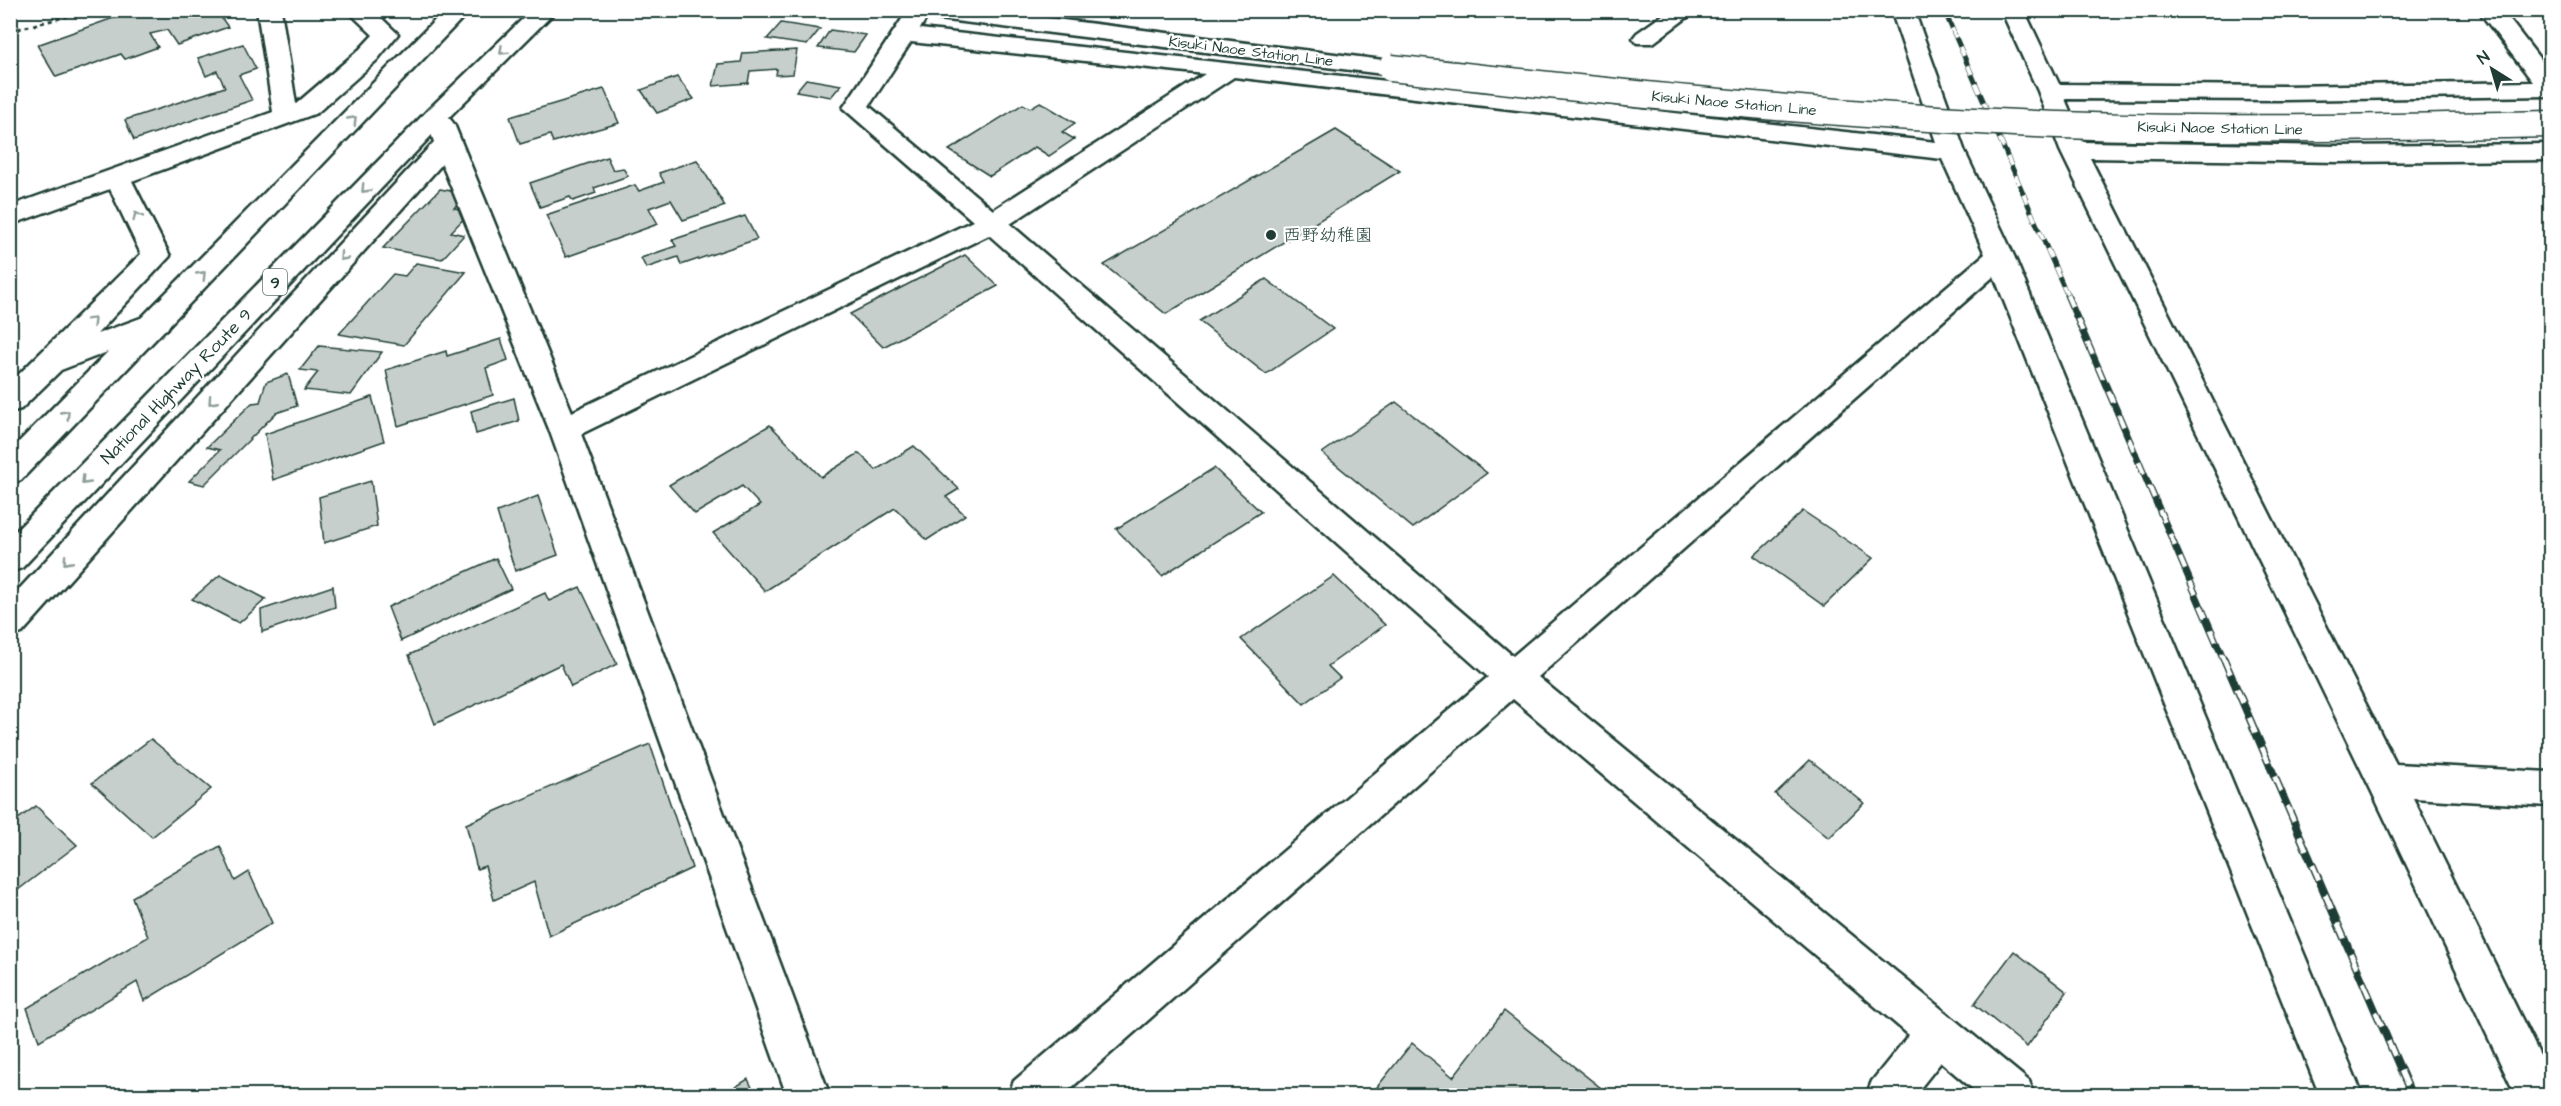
<svg xmlns="http://www.w3.org/2000/svg" width="2561" height="1106" font-family="'Architects Daughter','Klee One',sans-serif">
  <style>
    .building { fill: #c7cfcc; stroke: #1f3d34; stroke-width: 1.5 }
    .lines { fill: none; stroke-linecap: round; stroke-linejoin: round }
    .street-casing { stroke: #1f3d34; stroke-width: 5 }
    .secondary-casing { stroke: #1f3d34; stroke-width: 5 }
    .highway-casing { stroke: #1f3d34; stroke-width: 5 }
    .path { stroke: #1f3d34; stroke-width: 3; stroke-dasharray: 4 4; stroke-linecap: butt }
    .street { fill: #fff; fill-rule: evenodd }
    .secondary { fill: #fff; fill-rule: evenodd }
    .highway { fill: #fff; fill-rule: evenodd }
    .rail-far2-casing { stroke: #1f3d34; stroke-width: 5 }
    .rail-far1-casing { stroke: #1f3d34; stroke-width: 7 }
    .rail-casing { stroke: #1f3d34; stroke-width: 8 }
    .rail-far2 { stroke: #fff; stroke-width: 4; stroke-dasharray: 10; stroke-linecap: butt }
    .rail-far1 { stroke: #fff; stroke-width: 4.5; stroke-dasharray: 13; stroke-linecap: butt }
    .rail { stroke: #fff; stroke-width: 5; stroke-dasharray: 16; stroke-linecap: butt }
    .secondary-bridge-casing { stroke: #1f3d34; stroke-width: 29; stroke-linecap: butt }
    .secondary-bridge { stroke: #fff; stroke-width: 26 }
    .oneway { stroke: #8f9e9a }
    .poi-dot { fill: #1f3d34; stroke: #fff; stroke-width: 2 }
    .labels { text-anchor: middle; stroke-width: 4.5; stroke-linejoin: round; paint-order: stroke }
    .far-street-label { font-size: 15px; fill: #1f3d34; stroke: #fff }
    .shield { fill: #fff; stroke: #627771; stroke-width: 1.5 }
    .shield-label { font-size: 16px; font-weight: bold; fill: #1f3d34 }
    .poi-label { font-size: 18px; fill: #1f3d34; stroke: #fff; text-anchor: start }
    .street-label { font-size: 18px; fill: #1f3d34; stroke: #fff }
  </style>
  <rect width="100%" height="100%" fill="#fff"/>
  <filter id="ink" filterUnits="userSpaceOnUse"><feTurbulence type="fractalNoise" baseFrequency=".0167" numOctaves="2"/><feDisplacementMap in="SourceGraphic" scale="12" xChannelSelector="R" yChannelSelector="G"/><feConvolveMatrix kernelMatrix="1 2 1 2 8 2 1 2 1" color-interpolation-filters="sRGB"/></filter>
  <g filter="url(#ink)">
    <g class="building">
      <path d="M136,10H216L228,27L177,45L167,30L150,34L158,47L125,59L121,54L56,77L37,45Z"/>
      <path d="M781,23L820,29L807,45L767,39Z"/>
      <path d="M830,30L866,35L854,52L818,48Z"/>
      <path d="M243,44L256,69L239,75L252,100L134,140L125,120L225,87L217,71L206,76L198,58Z"/>
      <path d="M797,50L793,74L776,75L777,69L750,71L748,83L713,86L718,64L741,62L743,53Z"/>
      <path d="M677,77L694,99L657,113L641,90Z"/>
      <path d="M806,79L841,85L831,97L796,91Z"/>
      <path d="M604,89L619,123L553,142L550,135L520,144L510,117Z"/>
      <path d="M1040,102L1075,123L1062,132L1074,139L1049,156L1035,147L990,176L949,150L1023,104L1030,108Z"/>
      <path d="M1336,130L1400,171L1166,314L1104,265Z"/>
      <path d="M607,157L613,170L623,168L628,176L594,188L596,193L573,201L570,197L540,207L530,183Z"/>
      <path d="M697,160L725,206L683,220L671,200L649,208L658,224L566,257L546,215L635,185L639,191L664,182L659,173Z"/>
      <path d="M440,189L467,194L454,208L471,211L451,232L464,235L442,259L383,248Z"/>
      <path d="M745,216L757,239L681,265L678,257L646,268L641,258L676,246L672,240Z"/>
      <path d="M965,255L998,286L883,347L850,314Z"/>
      <path d="M416,263L466,272L404,345L339,334L393,274L405,276Z"/>
      <path d="M1266,279L1333,329L1266,374L1199,321Z"/>
      <path d="M501,339L508,360L486,368L493,395L398,426L386,370L446,351L447,356Z"/>
      <path d="M319,346L382,352L351,395L304,390L318,372L300,370Z"/>
      <path d="M288,374L297,406L276,413L204,485L189,481L220,450L207,447L252,403L260,402L266,382Z"/>
      <path d="M372,397L384,441L273,480L265,434Z"/>
      <path d="M514,398L519,421L476,434L471,411Z"/>
      <path d="M1396,402L1487,473L1413,528L1322,453Z"/>
      <path d="M770,425L821,477L859,453L876,470L914,446L959,489L946,497L965,515L927,540L895,508L765,591L713,533L760,505L742,486L695,514L669,485Z"/>
      <path d="M1214,468L1261,512L1162,576L1116,529Z"/>
      <path d="M371,481L377,526L324,543L319,497Z"/>
      <path d="M538,496L558,555L515,571L497,512Z"/>
      <path d="M1803,511L1873,558L1824,606L1754,556Z"/>
      <path d="M496,558L511,589L401,641L388,607Z"/>
      <path d="M220,575L266,599L239,623L192,599Z"/>
      <path d="M1334,576L1385,625L1328,666L1340,678L1304,704L1241,639Z"/>
      <path d="M333,586L335,607L262,632L261,610Z"/>
      <path d="M580,587L617,664L571,687L561,664L435,724L409,655L545,593L549,601Z"/>
      <path d="M151,739L211,789L152,837L92,783Z"/>
      <path d="M650,744L692,868L549,936L534,882L494,900L485,866L477,869L466,824Z"/>
      <path d="M1810,760L1864,803L1829,838L1775,794Z"/>
      <path d="M36,806L77,845L10,896V825Z"/>
      <path d="M220,846L235,881L249,872L272,923L144,1001L137,982L39,1041L27,1008L148,937L132,897Z"/>
      <path d="M2014,951L2067,992L2027,1047L1974,1004Z"/>
      <path d="M1504,1011L1611,1096H1370L1412,1043L1453,1077Z"/>
      <path d="M748,1079L756,1096H721Z"/>
    </g>
    <g class="lines">
      <g class="street-casing">
        <g id="street">
          <path d="M257,10H281L296,104L359,50L373,35L347,10H373L398,34L377,60L317,113L132,181L170,256L97,334L157,312L167,315L171,322L167,329L61,370L21,409L10,412V383L141,254L110,189L10,225V206L273,112Z"/>
          <path d="M908,10H931L920,29L1936,142L1891,10H1914L1965,152L2014,256L2363,1096H2320L1994,276L1538,677L2029,1081L2035,1096H1981L1941,1062L1914,1096H1866L1872,1081L1909,1035L1513,699L1062,1096H1008L1014,1081L1488,677L989,235L581,434L830,1096H787L549,429L442,164L22,633L10,637V599L434,142L428,124L432,119L441,116L450,119L454,124L572,412L973,221L843,108ZM911,42L1205,74L993,210L869,106ZM1234,77L1942,159L1985,254L1513,656L1010,224Z"/>
          <path d="M1670,10H1697L1653,43H1637L1633,38L1637,33Z"/>
          <path d="M2001,10H2024L2059,84L2284,86L2533,82L2478,10H2502L2550,72V96L2284,100L2065,99L2083,142L2338,146L2550,144V160L2338,162L2090,158L2396,764L2550,772V806L2413,798L2550,1076V1096H2516L2372,792L2060,150L2038,91Z"/>
        </g>
      </g>
      <g class="secondary-casing">
        <path id="secondary" d="M912,10H984L1391,61L1400,63L1403,68L1400,73L1391,75L923,17L915,15Z"/>
      </g>
      <g class="highway-casing">
        <g id="highway">
          <path d="M445,10H470L21,480L10,483V451Z"/>
          <path d="M532,10H557L447,119L22,568L10,572V537L429,109Z"/>
        </g>
      </g>
      <path class="path" d="M10,31L92,10"/>
      <use href="#street" class="street"/>
      <use href="#secondary" class="secondary"/>
      <use href="#highway" class="highway"/>
      <g class="rail-far2-casing">
        <path id="rail-far2" d="M1944,10L2068,297"/>
      </g>
      <g class="rail-far1-casing">
        <path id="rail-far1" d="M2067,295L2224,660"/>
      </g>
      <g class="rail-casing">
        <path id="rail" d="M2224,659L2412,1096"/>
      </g>
      <use href="#rail-far2" class="rail-far2"/>
      <use href="#rail-far1" class="rail-far1"/>
      <use href="#rail" class="rail"/>
      <g class="secondary-bridge-casing">
        <path id="secondary-bridge" d="M1391,68C1592,90 1793,112 1996,122C2180,132 2365,128 2550,124"/>
      </g>
      <use href="#secondary-bridge" class="secondary-bridge"/>
    </g>
    <defs><path id="oneway-chevron" d="M-2-3.5L2.5 0L-2 3.5" fill="none" stroke-width="1.6" stroke-linecap="round" stroke-linejoin="round" transform="scale(1.5)"/></defs>
    <g class="oneway">
      <use href="#oneway-chevron" transform="translate(503 51) rotate(136)"/>
      <use href="#oneway-chevron" transform="translate(353 120) rotate(-46)"/>
      <use href="#oneway-chevron" transform="translate(365 189) rotate(134)"/>
      <use href="#oneway-chevron" transform="translate(137 216) rotate(-116)"/>
      <use href="#oneway-chevron" transform="translate(343 257) rotate(132)"/>
      <use href="#oneway-chevron" transform="translate(202 275) rotate(-46)"/>
      <use href="#oneway-chevron" transform="translate(92 321) rotate(-45)"/>
      <use href="#oneway-chevron" transform="translate(212 401) rotate(132)"/>
      <use href="#oneway-chevron" transform="translate(66 414) rotate(-46)"/>
      <use href="#oneway-chevron" transform="translate(85 481) rotate(134)"/>
      <use href="#oneway-chevron" transform="translate(67 561) rotate(132)"/>
    </g>
  </g>
  <circle class="poi-dot" cx="1271" cy="235" r="6"/>
  <g class="labels">
    <g class="far-street-label">
      <text transform="translate(1251 51) rotate(7)" y="5">Kisuki Naoe Station Line</text>
      <text transform="translate(1734 103) rotate(5)" y="5">Kisuki Naoe Station Line</text>
      <text transform="translate(2220 128) rotate(1)" y="5">Kisuki Naoe Station Line</text>
    </g>
    <rect class="shield" x="263" y="269" width="24" height="26" rx="4.5"/>
    <g class="shield-label">
      <text x="275" y="288">9</text>
    </g>
    <g class="poi-label">
      <text x="1283" y="241">西野幼稚園</text>
    </g>
    <g class="street-label">
      <text transform="translate(176 386) rotate(-46)" y="6">National Highway Route 9</text>
    </g>
  </g>
  <rect width="2561" height="1106" fill="none" stroke="#fff" stroke-width="36"/>
  <rect x="18" y="18" width="2525" height="1070" fill="none" stroke="#1f3d34" stroke-width="2" filter="url(#ink)"/>
  <g transform="translate(2492 69) rotate(323)" stroke="#ffffff" stroke-width="4.5" paint-order="stroke">
  <path d="M0-4.5L10 22L0 15L-10 22Z" fill="#1f3d34"/>
  <text y="-9" font-size="16" font-weight="bold" text-anchor="middle" fill="#1f3d34">N</text>
  </g>
</svg>
